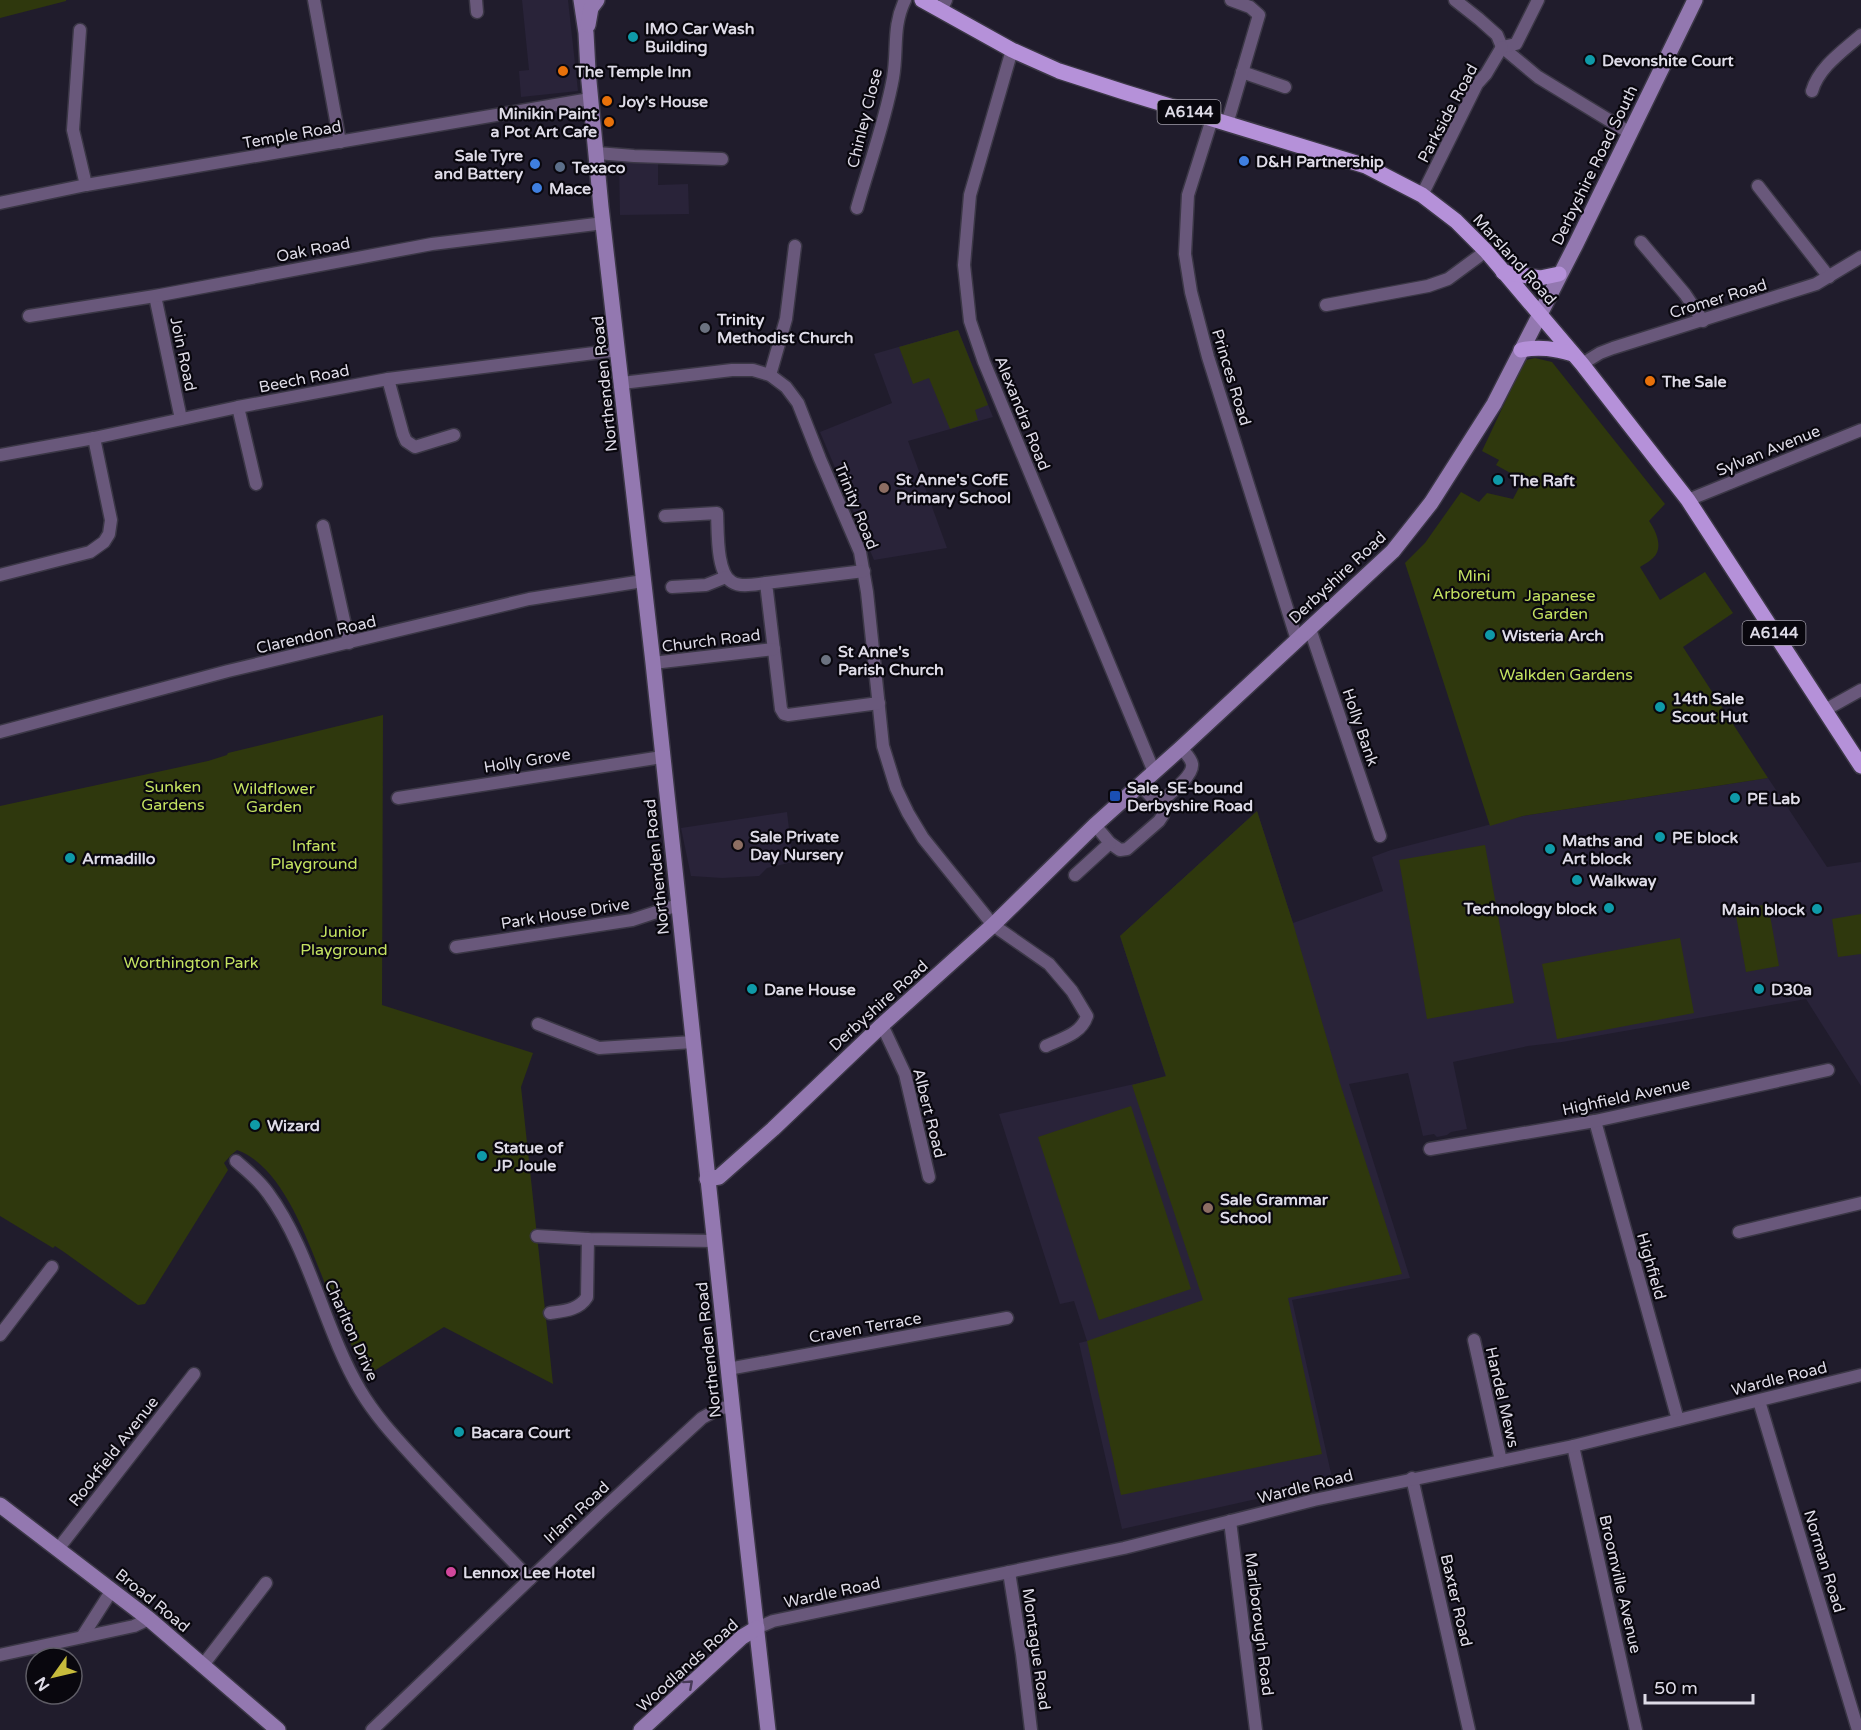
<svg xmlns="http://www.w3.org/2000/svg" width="1861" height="1730" font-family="'Varela Round',sans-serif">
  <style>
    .built { fill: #292339 }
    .green { fill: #2f380d }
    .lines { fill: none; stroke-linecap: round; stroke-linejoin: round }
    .street-casing { stroke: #3b3746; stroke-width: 15 }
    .secondary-casing { stroke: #3b3746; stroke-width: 18 }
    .primary-casing { stroke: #3b3746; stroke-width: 18 }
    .street { stroke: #69587b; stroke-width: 12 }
    .secondary { stroke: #9378b0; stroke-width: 15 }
    .primary { stroke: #b591d9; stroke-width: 15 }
    .oneway { stroke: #473a57 }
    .culture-dot { fill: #0f9aa8; stroke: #09070e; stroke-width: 2 }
    .food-dot { fill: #e8710a; stroke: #09070e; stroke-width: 2 }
    .shop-dot { fill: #3f7fe0; stroke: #09070e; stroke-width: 2 }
    .service-dot { fill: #5c6f8a; stroke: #09070e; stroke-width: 2 }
    .worship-dot { fill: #6b7280; stroke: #09070e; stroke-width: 2 }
    .education-dot { fill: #8d6e63; stroke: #09070e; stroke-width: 2 }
    .transit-dot { fill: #1a4fb4; stroke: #09070e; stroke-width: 2 }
    .hotel-dot { fill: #d1479c; stroke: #09070e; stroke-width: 2 }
    .labels { text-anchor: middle; stroke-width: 4.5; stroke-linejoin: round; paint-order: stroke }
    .shield { fill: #09070e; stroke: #9e9ba6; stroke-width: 1.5 }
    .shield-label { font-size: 15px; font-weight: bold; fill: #dedbe7 }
    .poi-label { font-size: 16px; font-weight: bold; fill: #dedbe7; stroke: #09070e; text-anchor: start }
    .street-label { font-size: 16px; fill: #dedbe7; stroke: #09070e }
    .park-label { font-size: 16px; fill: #c4e261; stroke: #09070e }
  </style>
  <rect width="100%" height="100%" fill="#201c2c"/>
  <g class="built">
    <path d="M522,0H568L578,91L521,97L519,71L529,70Z"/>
    <path d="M658,162V185L688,184L689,214L620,215L619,163Z"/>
    <path d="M958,330L993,417L908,441L947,548L874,560L820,432L892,403L874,354Z"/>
    <path d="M1768,778L1827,867L1861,862V1086L1806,999L1562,1042L1528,1046L1453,1062L1467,1129L1451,1132L1447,1135L1437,1137L1434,1134L1423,1136L1408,1073L1349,1084L1410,1278L1292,1300L1333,1482L1122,1529L1079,1343L1087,1341L1074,1301L1060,1304L999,1114L1166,1077L1120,936L1257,811L1293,923L1383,891L1372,857L1391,850L1523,816Z"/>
    <path d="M787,812L793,862L767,868L759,876L722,878L691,876L681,828Z"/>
  </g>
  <g class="green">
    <path d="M0,0H66V1L0,18Z"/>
    <path d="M958,330L988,405L975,410L978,420L950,429L929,378L913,384L899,347Z"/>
    <path d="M1535,358L1552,362L1665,504L1649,521C1656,531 1664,548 1653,558C1649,562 1644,564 1640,567L1660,600L1705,572L1733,613L1683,647L1768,778L1523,816L1490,826L1405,563L1425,543L1461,492L1479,502L1487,493L1513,499L1523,480L1496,465L1499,460L1482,451L1523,364L1526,360Z"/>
    <path d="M383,715L382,1005L533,1053L521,1087L553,1384L444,1327L366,1376C352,1348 340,1320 328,1291C310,1248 285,1167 237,1150L231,1155L224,1163L228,1170L145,1304L138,1305L64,1252L55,1246L53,1248L0,1216V806L208,761L227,755L228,753Z"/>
    <path d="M1257,811L1293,923L1339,1080L1402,1274L1288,1298L1322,1454L1121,1495L1087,1341L1203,1300L1132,1085L1166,1076L1120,936Z"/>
    <path d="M1485,845L1514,1003L1427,1019L1399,860Z"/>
    <path d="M1768,904L1779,966L1746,972L1735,910Z"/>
    <path d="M1861,914V954L1838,957L1832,919Z"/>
    <path d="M1680,938L1694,1013L1557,1039L1542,964Z"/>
    <path d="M1131,1106L1191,1289L1099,1320L1038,1137Z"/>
  </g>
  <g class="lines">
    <g class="street-casing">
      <g id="street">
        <path d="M314,0L340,142"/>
        <path d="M476,0L477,12"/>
        <path d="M1455,0L1479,19L1497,35L1502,47L1538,77L1630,133"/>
        <path d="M941,11L946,0"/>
        <path d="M80,30L73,130L86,185"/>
        <path d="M1502,47L1516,44L1538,0"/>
        <path d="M1012,50L970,195L964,265L970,321L984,362L1154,772"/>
        <path d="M1242,72L1285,87"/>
        <path d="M1812,91C1819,67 1843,51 1861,35"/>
        <path d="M1212,119L1188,195L1185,254L1191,292L1208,357L1297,640"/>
        <path d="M1227,124L1259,15L1250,7L1231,0"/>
        <path d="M597,153L634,156L722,159"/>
        <path d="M1758,186L1829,277"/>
        <path d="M1422,195L1477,84L1486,74L1502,47"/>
        <path d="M0,203L86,185L590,99"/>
        <path d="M857,208C869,165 885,122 893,78C898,49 892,27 905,0"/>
        <path d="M1641,242L1685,294L1703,321"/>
        <path d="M155,296L181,419"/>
        <path d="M1326,305L1428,286L1448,279L1486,251"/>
        <path d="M29,316L155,296L432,244L604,223"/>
        <path d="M1582,364L1600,353L1613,348L1816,284L1861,257"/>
        <path d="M770,375L786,319L795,246"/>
        <path d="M388,379L403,434L406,441L415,447L454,435"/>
        <path d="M622,383L732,370H753L770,375L786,387L798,403L820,459L860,552L867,592L883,746L896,788L908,813L923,838L993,925L1049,964L1072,991L1087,1016C1081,1034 1063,1038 1046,1046"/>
        <path d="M238,407L256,484"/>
        <path d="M0,455L94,438L238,407L388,379L618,350"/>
        <path d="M1688,500L1861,430"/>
        <path d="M665,516L717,513C718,530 716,573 732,582C741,588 756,584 766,583"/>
        <path d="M323,526L349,643"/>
        <path d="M864,571L766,583L781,709L784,714L788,715L879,703"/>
        <path d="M0,575L90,552L104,542L109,534L111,520L94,438"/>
        <path d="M672,587L706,585L726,577"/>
        <path d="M1310,629L1380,836"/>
        <path d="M653,663L774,649"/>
        <path d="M1825,710L1861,690"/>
        <path d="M0,732L228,671L529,599L643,581"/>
        <path d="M398,798L662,757"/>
        <path d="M1158,804C1167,796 1194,776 1192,764C1191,758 1185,753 1181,748"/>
        <path d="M1095,825L1110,843L1120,850L1127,849L1159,821L1163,815V809L1140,785"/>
        <path d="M1075,875L1110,843"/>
        <path d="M456,947L632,920L678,905"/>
        <path d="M538,1024L599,1048L693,1042"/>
        <path d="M882,1025L905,1074L929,1177"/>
        <path d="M1595,1121L1678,1420"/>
        <path d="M1430,1149L1595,1121L1828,1070"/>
        <path d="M236,1161C247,1171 259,1180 268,1193C310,1250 324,1329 360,1390C376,1417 396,1438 417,1461C454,1501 492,1540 530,1579"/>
        <path d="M1739,1232L1861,1203"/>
        <path d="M537,1236L588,1239L714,1241"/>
        <path d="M550,1313C564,1311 579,1310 587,1297L588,1239"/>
        <path d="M0,1335L52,1267"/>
        <path d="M1474,1340L1501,1461"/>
        <path d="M728,1369L1007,1318"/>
        <path d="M1759,1401L1858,1730"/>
        <path d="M1573,1446L1636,1730"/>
        <path d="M1412,1478L1469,1730"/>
        <path d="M1230,1521L1256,1730"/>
        <path d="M58,1549L194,1374"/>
        <path d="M1009,1572L1022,1654L1031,1730"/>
        <path d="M757,1628L773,1621L1124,1548L1314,1500L1573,1446L1861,1375"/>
        <path d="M82,1637L112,1590"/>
        <path d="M0,1655L134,1626L149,1619"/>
        <path d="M203,1665L266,1583"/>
        <path d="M372,1730L600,1512L702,1418L720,1408L732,1407"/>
      </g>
    </g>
    <g class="secondary-casing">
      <g id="secondary">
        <path d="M581,0L586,33L588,71L601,207L653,663L743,1508L768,1730"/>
        <path d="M588,25L591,8L597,0"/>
        <path d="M707,1179L719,1177L773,1129L882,1025L993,925L1095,825L1181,748L1393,551L1431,503L1494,404L1576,244L1695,0"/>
        <path d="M0,1505L149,1619L278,1730"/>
        <path d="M641,1730L742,1637L757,1628"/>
      </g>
    </g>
    <g class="primary-casing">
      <g id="primary">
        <path d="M922,0L1012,50L1059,71L1124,92L1366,166L1422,195L1456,221L1486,251L1582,364L1688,500L1861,766"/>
        <path d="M1503,272L1540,278L1559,274"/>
        <path d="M1521,350C1540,346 1555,349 1573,354"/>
      </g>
    </g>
    <use href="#street" class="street"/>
    <use href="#secondary" class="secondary"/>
    <use href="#primary" class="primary"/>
  </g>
  <defs><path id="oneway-chevron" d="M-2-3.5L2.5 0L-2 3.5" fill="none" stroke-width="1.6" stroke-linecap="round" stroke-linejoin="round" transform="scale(1.5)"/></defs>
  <use class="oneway" href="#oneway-chevron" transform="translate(689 1684) rotate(-42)"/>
  <g class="culture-dot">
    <circle cx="633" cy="37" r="6"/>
    <circle cx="1590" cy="60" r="6"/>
    <circle cx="1498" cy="480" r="6"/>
    <circle cx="1490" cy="635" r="6"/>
    <circle cx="1660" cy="707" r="6"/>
    <circle cx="1735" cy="798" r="6"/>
    <circle cx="1660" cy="837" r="6"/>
    <circle cx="1550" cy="849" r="6"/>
    <circle cx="70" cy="858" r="6"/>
    <circle cx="1577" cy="880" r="6"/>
    <circle cx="1609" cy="908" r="6"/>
    <circle cx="1817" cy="909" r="6"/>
    <circle cx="752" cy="989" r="6"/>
    <circle cx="1759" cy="989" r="6"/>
    <circle cx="255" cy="1125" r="6"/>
    <circle cx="482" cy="1156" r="6"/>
    <circle cx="459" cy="1432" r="6"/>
  </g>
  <g class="food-dot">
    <circle cx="563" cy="71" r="6"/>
    <circle cx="607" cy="101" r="6"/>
    <circle cx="609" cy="122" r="6"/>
    <circle cx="1650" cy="381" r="6"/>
  </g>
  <g class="shop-dot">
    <circle cx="1244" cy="161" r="6"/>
    <circle cx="535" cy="164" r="6"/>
    <circle cx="537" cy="188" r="6"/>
  </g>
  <circle class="service-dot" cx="560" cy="167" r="6"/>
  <g class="worship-dot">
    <circle cx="705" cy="328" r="6"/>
    <circle cx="826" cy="660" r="6"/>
  </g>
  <g class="education-dot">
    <circle cx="884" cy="488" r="6"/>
    <circle cx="738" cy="845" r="6"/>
    <circle cx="1208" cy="1208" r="6"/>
  </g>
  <rect class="transit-dot" x="1109" y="790" width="12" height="12" rx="3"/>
  <circle class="hotel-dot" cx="451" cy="1572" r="6"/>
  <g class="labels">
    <g class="shield">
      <rect x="1157.5" y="100" width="63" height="24" rx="4.5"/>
      <rect x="1742.5" y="621" width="63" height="24" rx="4.5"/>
    </g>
    <g class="shield-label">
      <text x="1189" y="117">A6144</text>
      <text x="1774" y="638">A6144</text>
    </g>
    <g class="poi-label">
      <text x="645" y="34">IMO Car Wash<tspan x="645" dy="18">Building</tspan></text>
      <text x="1602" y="66">Devonshite Court</text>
      <text x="575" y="77">The Temple Inn</text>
      <text x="619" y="107">Joy's House</text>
      <text x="597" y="119" text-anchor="end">Minikin Paint<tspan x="597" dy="18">a Pot Art Cafe</tspan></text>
      <text x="523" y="161" text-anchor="end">Sale Tyre<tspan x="523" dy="18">and Battery</tspan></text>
      <text x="1256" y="167">D&amp;H Partnership</text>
      <text x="572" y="173">Texaco</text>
      <text x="549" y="194">Mace</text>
      <text x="717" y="325">Trinity<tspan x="717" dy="18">Methodist Church</tspan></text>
      <text x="1662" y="387">The Sale</text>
      <text x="896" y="485">St Anne's CofE<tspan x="896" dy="18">Primary School</tspan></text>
      <text x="1510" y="486">The Raft</text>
      <text x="1502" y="641">Wisteria Arch</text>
      <text x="838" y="657">St Anne's<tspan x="838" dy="18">Parish Church</tspan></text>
      <text x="1672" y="704">14th Sale<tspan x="1672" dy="18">Scout Hut</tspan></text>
      <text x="1127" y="793">Sale, SE-bound<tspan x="1127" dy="18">Derbyshire Road</tspan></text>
      <text x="1747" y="804">PE Lab</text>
      <text x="750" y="842">Sale Private<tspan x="750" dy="18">Day Nursery</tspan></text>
      <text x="1672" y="843">PE block</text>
      <text x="1562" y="846">Maths and<tspan x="1562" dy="18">Art block</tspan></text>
      <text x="82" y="864">Armadillo</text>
      <text x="1589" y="886">Walkway</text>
      <text x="1597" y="914" text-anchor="end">Technology block</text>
      <text x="1805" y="915" text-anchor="end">Main block</text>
      <text x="764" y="995">Dane House</text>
      <text x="1771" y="995">D30a</text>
      <text x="267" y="1131">Wizard</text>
      <text x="494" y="1153">Statue of<tspan x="494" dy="18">JP Joule</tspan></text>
      <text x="1220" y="1205">Sale Grammar<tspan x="1220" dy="18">School</tspan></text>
      <text x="471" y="1438">Bacara Court</text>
      <text x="463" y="1578">Lennox Lee Hotel</text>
    </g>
    <g class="street-label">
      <text transform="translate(1447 113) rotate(-62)" y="6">Parkside Road</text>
      <text transform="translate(864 118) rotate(-76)" y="6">Chinley Close</text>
      <text transform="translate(292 134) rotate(-10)" y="6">Temple Road</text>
      <text transform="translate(1594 165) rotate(-64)" y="6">Derbyshire Road South</text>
      <text transform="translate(313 249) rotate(-11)" y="6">Oak Road</text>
      <text transform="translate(1515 259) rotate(48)" y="6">Marsland Road</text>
      <text transform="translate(1718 298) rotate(-17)" y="6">Cromer Road</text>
      <text transform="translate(184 354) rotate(78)" y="6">Join Road</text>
      <text transform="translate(1232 377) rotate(73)" y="6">Princes Road</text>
      <text transform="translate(304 378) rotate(-11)" y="6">Beech Road</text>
      <text transform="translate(604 384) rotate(-96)" y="6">Northenden Road</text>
      <text transform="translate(1023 413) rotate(68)" y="6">Alexandra Road</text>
      <text transform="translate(1768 450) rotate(-22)" y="6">Sylvan Avenue</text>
      <text transform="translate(857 506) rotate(68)" y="6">Trinity Road</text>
      <text transform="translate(1337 577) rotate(-43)" y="6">Derbyshire Road</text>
      <text transform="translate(316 634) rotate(-13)" y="6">Clarendon Road</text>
      <text transform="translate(711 640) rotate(-7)" y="6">Church Road</text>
      <text transform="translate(1361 727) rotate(71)" y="6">Holly Bank</text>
      <text transform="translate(527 760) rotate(-9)" y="6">Holly Grove</text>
      <text transform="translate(656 867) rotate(-96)" y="6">Northenden Road</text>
      <text transform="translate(565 913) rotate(-9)" y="6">Park House Drive</text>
      <text transform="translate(878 1005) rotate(-42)" y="6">Derbyshire Road</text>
      <text transform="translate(1626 1096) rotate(-12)" y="6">Highfield Avenue</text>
      <text transform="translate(930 1113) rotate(76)" y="6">Albert Road</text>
      <text transform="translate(1652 1266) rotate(74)" y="6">Highfield</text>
      <text transform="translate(865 1327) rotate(-10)" y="6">Craven Terrace</text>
      <text transform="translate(352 1330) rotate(66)" y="6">Charlton Drive</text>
      <text transform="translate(708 1350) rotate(-96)" y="6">Northenden Road</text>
      <text transform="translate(1779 1378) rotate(-14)" y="6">Wardle Road</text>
      <text transform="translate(1503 1397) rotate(77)" y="6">Handel Mews</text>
      <text transform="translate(113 1451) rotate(-52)" y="6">Rookfield Avenue</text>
      <text transform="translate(1305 1486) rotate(-14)" y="6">Wardle Road</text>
      <text transform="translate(576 1512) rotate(-43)" y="6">Irlam Road</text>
      <text transform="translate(1825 1561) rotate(73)" y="6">Norman Road</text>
      <text transform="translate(1621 1584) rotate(77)" y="6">Broomville Avenue</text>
      <text transform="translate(832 1592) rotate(-12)" y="6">Wardle Road</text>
      <text transform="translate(153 1600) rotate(39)" y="6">Broad Road</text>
      <text transform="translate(1457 1600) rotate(77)" y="6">Baxter Road</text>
      <text transform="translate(1260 1624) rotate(83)" y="6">Marlborough Road</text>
      <text transform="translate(1037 1649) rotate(82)" y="6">Montague Road</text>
      <text transform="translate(687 1665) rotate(-42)" y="6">Woodlands Road</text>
    </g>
    <g class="park-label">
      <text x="1474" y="581">Mini<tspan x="1474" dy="18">Arboretum</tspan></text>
      <text x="1560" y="601">Japanese<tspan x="1560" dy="18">Garden</tspan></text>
      <text x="1566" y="680">Walkden Gardens</text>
      <text x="173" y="792">Sunken<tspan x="173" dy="18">Gardens</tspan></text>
      <text x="274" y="794">Wildflower<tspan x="274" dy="18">Garden</tspan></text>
      <text x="314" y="851">Infant<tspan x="314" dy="18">Playground</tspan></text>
      <text x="344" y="937">Junior<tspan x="344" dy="18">Playground</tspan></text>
      <text x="191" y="968">Worthington Park</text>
    </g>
  </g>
  <g transform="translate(54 1676) rotate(236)"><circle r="28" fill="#09070e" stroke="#5e5c65" stroke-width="1.5"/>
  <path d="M0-4.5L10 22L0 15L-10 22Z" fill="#c7bb3c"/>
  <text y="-9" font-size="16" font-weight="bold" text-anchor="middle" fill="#dedbe7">N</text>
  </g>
  <path d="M1645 1694v9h108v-9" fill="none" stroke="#dedbe7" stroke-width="3"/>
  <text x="1654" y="1694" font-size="18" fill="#dedbe7" stroke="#09070e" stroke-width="4.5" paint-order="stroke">50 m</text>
</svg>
